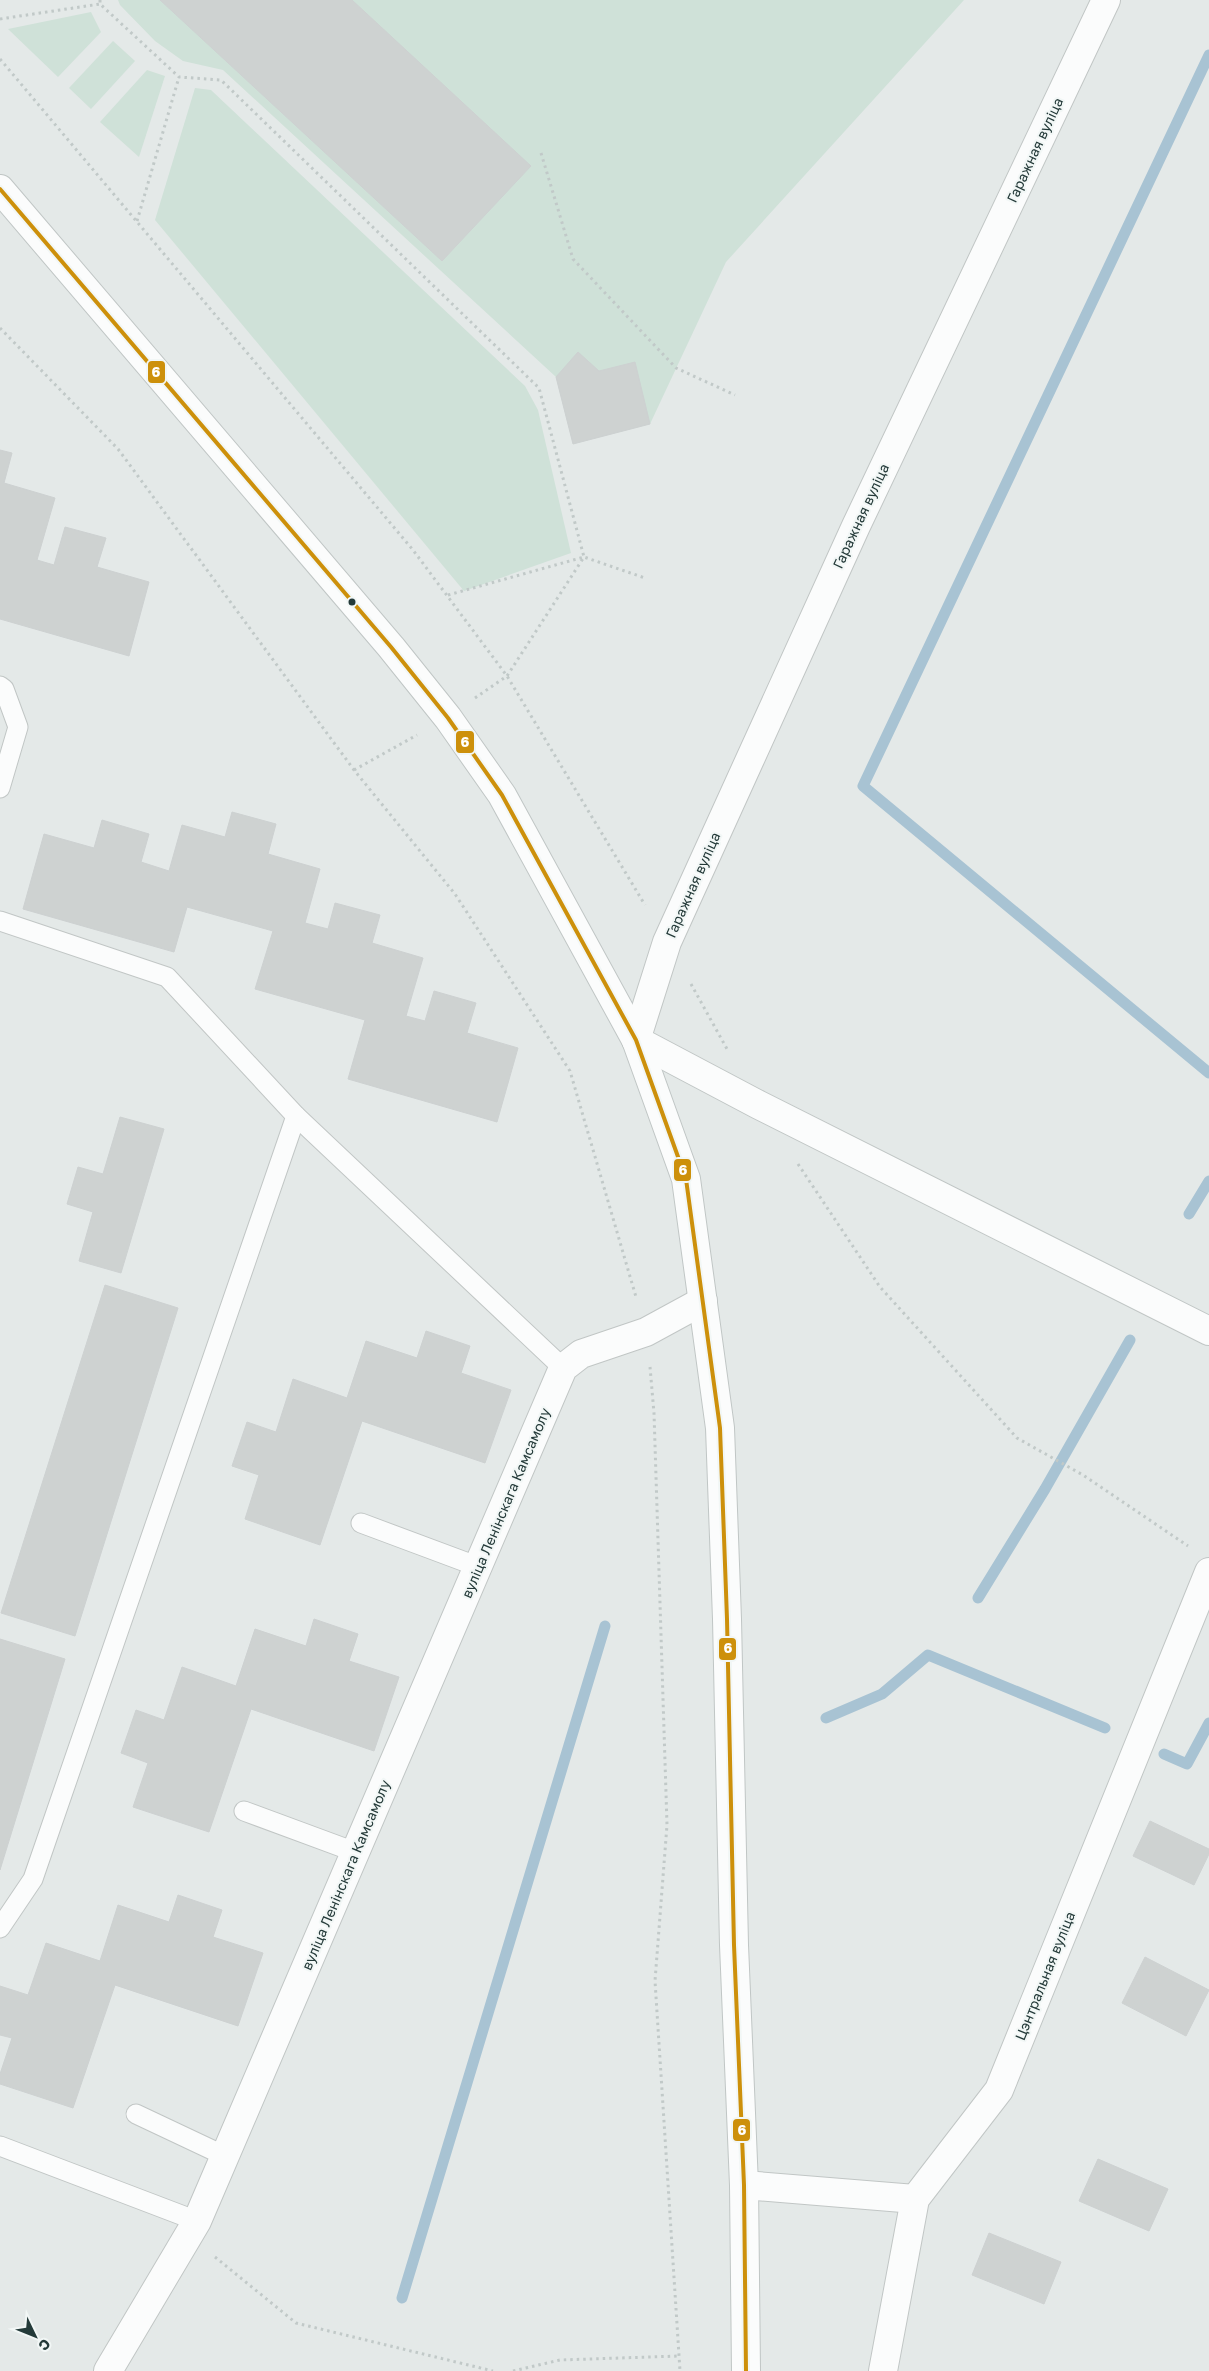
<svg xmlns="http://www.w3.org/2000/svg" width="1209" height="2371" font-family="'Golos Text',sans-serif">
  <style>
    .green { fill: #cfe1d8 }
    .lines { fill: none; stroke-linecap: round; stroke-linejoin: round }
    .stream { stroke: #a8c3d3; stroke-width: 11 }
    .building { fill: #ced2d1; stroke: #cdd1d1 }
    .lane-casing { stroke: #c1c6c5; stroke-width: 21 }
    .street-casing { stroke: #c1c6c5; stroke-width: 30 }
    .secondary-casing { stroke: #c0c6c5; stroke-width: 30 }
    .path { stroke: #c1c9c8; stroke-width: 3; stroke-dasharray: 2.5 4; stroke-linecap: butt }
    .lane { stroke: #fbfcfc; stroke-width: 19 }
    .street { stroke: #fbfcfc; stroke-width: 28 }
    .secondary { stroke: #fbfcfc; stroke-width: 28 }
    .bus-1-casing { stroke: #f2f7f6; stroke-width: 8 }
    .bus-1 { stroke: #cd900b; stroke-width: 4 }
    .bus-dot { fill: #243a39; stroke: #f2f7f6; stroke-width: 2 }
    .labels { text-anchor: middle; stroke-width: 4; stroke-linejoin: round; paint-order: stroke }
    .street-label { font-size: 14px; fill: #243a39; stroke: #f2f7f6 }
    .line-badge { stroke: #f2f7f6; stroke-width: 2 }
    .badge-label { font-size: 14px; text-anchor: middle; font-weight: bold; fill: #fff }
  </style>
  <rect width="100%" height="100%" fill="#e4e9e8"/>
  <g class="green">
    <path d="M118,0H964L726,262L650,424L573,444L556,377L223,70L183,61L155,41L120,5Z"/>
    <path d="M91,12L101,32L58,77L8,29Z"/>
    <path d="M113,41L135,61L91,109L69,88Z"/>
    <path d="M147,70L165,76L139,157L100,122Z"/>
    <path d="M195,88L211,90L525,386L538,410L571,553L464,591L155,220Z"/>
  </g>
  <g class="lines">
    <g class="stream">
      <path d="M1209,55L863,786L1209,1073"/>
      <path d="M1189,1214L1209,1181"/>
      <path d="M978,1598L1045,1489L1130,1340"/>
      <path d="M826,1718L882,1694L928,1655L1105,1728"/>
      <path d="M1164,1754L1187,1764L1209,1723"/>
      <path d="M402,2298L605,1626"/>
    </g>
  </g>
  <g class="building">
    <path d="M160,0H352L531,166L442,261Z"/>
    <path d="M578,352L599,371L635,362L650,424L573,444L556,377Z"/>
    <path d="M0,450L12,453L4,483L55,498L37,560L54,565L65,527L106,538L97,567L149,582L129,656L0,619Z"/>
    <path d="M232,812L276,824L268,854L320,869L305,923L328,929L335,903L380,915L372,943L423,958L406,1016L425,1021L434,991L476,1003L467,1033L518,1048L497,1122L348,1079L365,1020L255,989L273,931L187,907L174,952L23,909L44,834L94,848L102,820L149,834L141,862L169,871L182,825L225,837Z"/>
    <path d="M120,1117L164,1129L121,1273L79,1261L93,1212L67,1204L78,1167L103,1174Z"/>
    <path d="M105,1285L178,1308L75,1636L1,1613Z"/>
    <path d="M426,1331L470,1346L461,1373L511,1390L485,1463L362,1421L320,1545L245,1519L259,1475L232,1466L247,1422L276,1432L293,1379L347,1398L366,1341L417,1358Z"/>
    <path d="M314,1619L358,1634L349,1661L399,1677L374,1751L251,1709L209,1832L133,1807L148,1763L121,1753L136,1710L164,1720L182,1667L236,1686L255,1629L306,1646Z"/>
    <path d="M0,1639L65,1659L0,1870Z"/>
    <path d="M1150,1821L1209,1849V1854L1194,1885L1133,1856Z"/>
    <path d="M178,1895L222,1910L213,1937L263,1953L238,2026L115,1985L73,2108L0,2084V2074L12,2038L0,2035V1986L28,1995L46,1943L100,1961L118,1905L169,1922Z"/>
    <path d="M1145,1957L1209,1990L1186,2036L1122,2003Z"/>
    <path d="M1098,2159L1168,2189L1149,2231L1079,2201Z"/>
    <path d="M989,2233L1061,2262L1044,2304L972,2275Z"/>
  </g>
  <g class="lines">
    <g class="lane-casing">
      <g id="lane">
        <path d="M0,686L4,689L18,727L0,788"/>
        <path d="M0,921L167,977L296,1116L563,1368"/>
        <path d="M361,1523L479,1567"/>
        <path d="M244,1811L355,1852"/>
        <path d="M0,1928L33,1879L296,1116"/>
        <path d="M136,2114L225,2156"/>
        <path d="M0,2146L197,2221"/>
      </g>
    </g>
    <g class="street-casing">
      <g id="street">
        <path d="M636,1040L667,942L856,526L1106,0"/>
        <path d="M744,2185L915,2199"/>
        <path d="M108,2371L197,2221L563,1368L581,1354L646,1332L703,1301"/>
        <path d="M883,2371L915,2199L999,2090L1209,1572"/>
      </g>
    </g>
    <g class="secondary-casing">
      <g id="secondary">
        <path d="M0,189L391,647L448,718L502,795L636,1040L686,1179L720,1428L727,1619L734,1945L744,2185L746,2371"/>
        <path d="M636,1040L759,1105L1209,1331"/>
      </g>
    </g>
    <g class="path">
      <path d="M100,0V4L179,77L221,80L539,388L584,557L448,595"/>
      <path d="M0,19L100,4"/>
      <path d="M0,59L413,550L507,676L645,905"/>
      <path d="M541,153L573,259L676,368L735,395"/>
      <path d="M137,221L179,77"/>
      <path d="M0,328L118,449L354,770L455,894L570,1071L636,1297"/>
      <path d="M475,698L507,676L584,557L645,578"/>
      <path d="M354,770L417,735"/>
      <path d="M691,984L727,1049"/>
      <path d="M798,1164L880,1287L1017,1438L1083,1475L1188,1546"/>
      <path d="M650,1367L654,1413L667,1825L655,1981L680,2371"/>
      <path d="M215,2257L296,2323L493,2371"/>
      <path d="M513,2371L560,2360L679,2356"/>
    </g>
    <use href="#lane" class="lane"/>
    <use href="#street" class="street"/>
    <use href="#secondary" class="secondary"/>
    <g class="bus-1-casing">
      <path id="bus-1" d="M0,189L391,647L448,718L502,795L636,1040L686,1179L720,1428L727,1619L734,1945L744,2185L746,2371"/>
    </g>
    <use href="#bus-1" class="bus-1"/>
  </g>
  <circle class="bus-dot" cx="352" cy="602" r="4.5"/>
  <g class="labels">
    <g class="street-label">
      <text transform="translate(1035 150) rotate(-65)" y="5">Гаражная вуліца</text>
      <text transform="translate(861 516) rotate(-65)" y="5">Гаражная вуліца</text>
      <text transform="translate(693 885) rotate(-66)" y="5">Гаражная вуліца</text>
      <text transform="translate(506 1503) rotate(-67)" y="5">вуліца Ленінскага Камсамолу</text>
      <text transform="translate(346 1875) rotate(-67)" y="5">вуліца Ленінскага Камсамолу</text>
      <text transform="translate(1045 1976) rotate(-68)" y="5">Цэнтральная вуліца</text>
    </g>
  </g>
  <g class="line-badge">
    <rect x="147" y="360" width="19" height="24" rx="5" fill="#cd900b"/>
    <rect x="455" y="730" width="20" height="24" rx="5" fill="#cd900b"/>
    <rect x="673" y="1158" width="19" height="24" rx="5" fill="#cd900b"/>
    <rect x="718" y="1637" width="19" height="24" rx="5" fill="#cd900b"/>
    <rect x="732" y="2118" width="19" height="24" rx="5" fill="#cd900b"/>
  </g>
  <g class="badge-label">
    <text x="156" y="377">6</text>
    <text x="465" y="747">6</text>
    <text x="683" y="1175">6</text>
    <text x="728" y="1653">6</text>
    <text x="742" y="2135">6</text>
  </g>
  <g transform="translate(35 2336) rotate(133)" stroke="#f2f7f6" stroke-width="4" paint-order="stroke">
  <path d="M0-4L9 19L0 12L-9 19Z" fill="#243a39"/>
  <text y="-8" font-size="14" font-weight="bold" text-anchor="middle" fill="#243a39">С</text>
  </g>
</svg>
